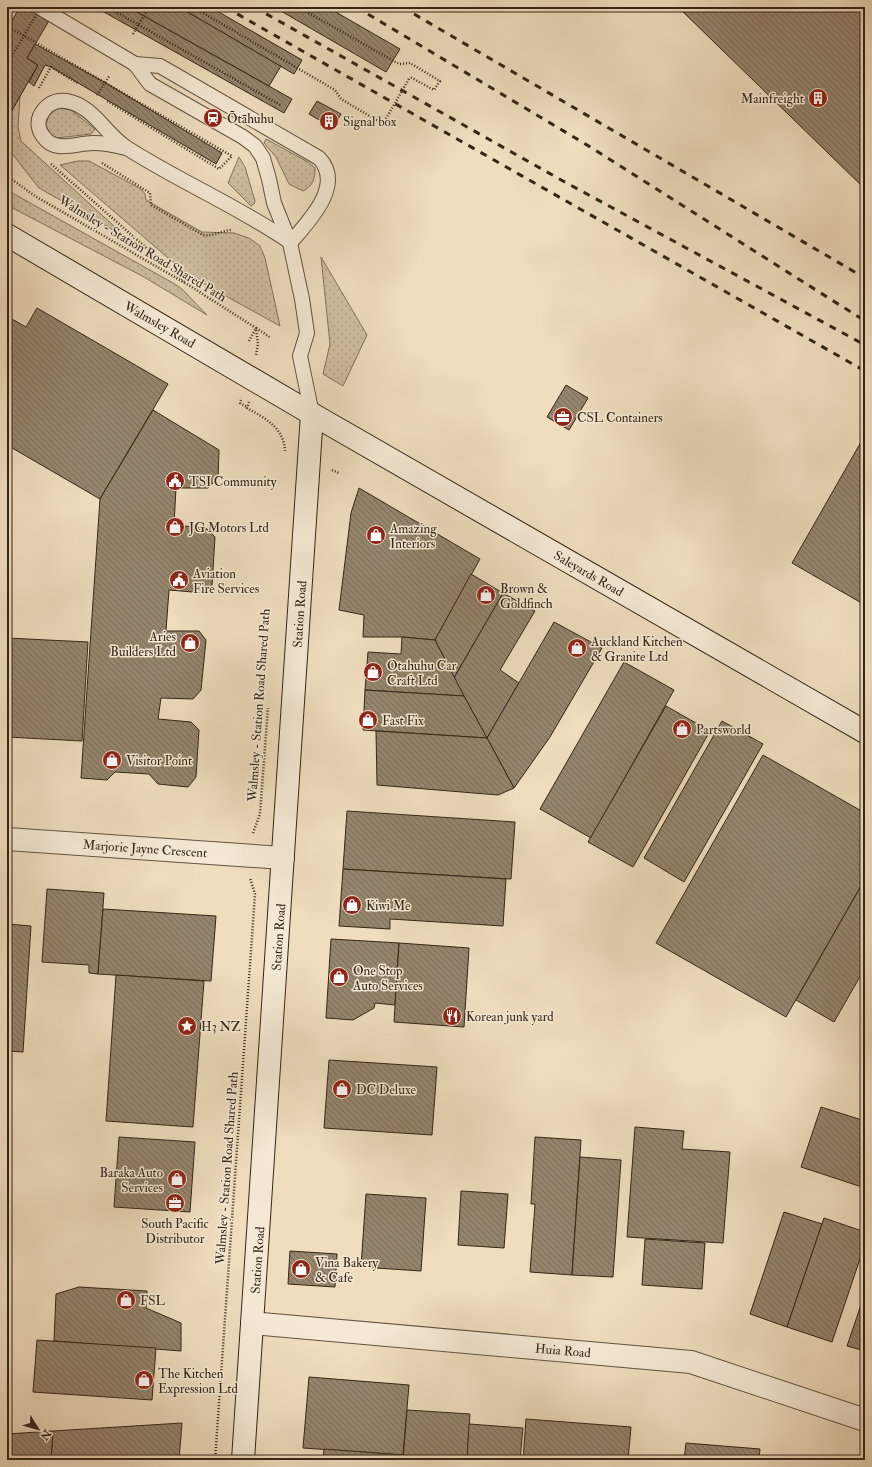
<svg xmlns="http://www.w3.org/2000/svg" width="872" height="1467" font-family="'IM FELL Double Pica',serif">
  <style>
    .grass { fill: url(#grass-dots); stroke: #81725c }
    .building { fill: url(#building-back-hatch); stroke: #332516 }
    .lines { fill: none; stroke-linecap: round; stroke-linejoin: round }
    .lane-casing { stroke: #625340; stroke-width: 16 }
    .street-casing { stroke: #625340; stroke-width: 24 }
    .secondary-casing { stroke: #332516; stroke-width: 24 }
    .path { stroke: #332516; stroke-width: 2.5; stroke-dasharray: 1 2; stroke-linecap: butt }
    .lane { stroke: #f5e9d5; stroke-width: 14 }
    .street { stroke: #f5e9d5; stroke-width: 22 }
    .secondary { stroke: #f5e9d5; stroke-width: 22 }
    .rail { stroke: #332516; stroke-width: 3; stroke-dasharray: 7 7; stroke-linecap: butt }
    .path-bridge { stroke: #332516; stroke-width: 2.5; stroke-dasharray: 1 2; stroke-linecap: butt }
    .labels { text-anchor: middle; stroke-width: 3; stroke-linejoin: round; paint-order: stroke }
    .poi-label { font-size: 13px; fill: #332516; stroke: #f5e9d5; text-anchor: start }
    .street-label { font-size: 13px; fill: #332516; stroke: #f5e9d5 }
  </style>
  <defs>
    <pattern id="grass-dots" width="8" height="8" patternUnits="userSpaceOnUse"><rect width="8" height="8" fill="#cfbea1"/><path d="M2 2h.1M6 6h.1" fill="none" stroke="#b2a38a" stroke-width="1.8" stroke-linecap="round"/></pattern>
    <pattern id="building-back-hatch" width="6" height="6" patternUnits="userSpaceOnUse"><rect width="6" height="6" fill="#95856d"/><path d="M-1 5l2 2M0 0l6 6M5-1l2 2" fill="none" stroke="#7a6d59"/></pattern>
  </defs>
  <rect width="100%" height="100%" fill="#efddbe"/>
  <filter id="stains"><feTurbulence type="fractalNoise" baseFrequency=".005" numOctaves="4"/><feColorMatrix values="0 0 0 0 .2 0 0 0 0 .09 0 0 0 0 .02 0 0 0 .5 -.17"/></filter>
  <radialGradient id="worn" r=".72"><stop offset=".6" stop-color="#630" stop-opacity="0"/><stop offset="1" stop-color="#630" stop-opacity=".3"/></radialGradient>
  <g class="grass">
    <path d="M20,96L18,127L21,141L127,238L39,188L10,151L7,147V119Z"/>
    <path d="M59,108L71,110L95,129L91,134L57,138L48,133L46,124L50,113Z"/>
    <path d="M266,139L308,162L315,168C315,179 313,186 303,191L289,184L276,157L264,143Z"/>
    <path d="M239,157L245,167L255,201L254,204L251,206L228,183Z"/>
    <path d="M78,161H89L141,189L145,194L146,200L202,232L234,233L249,238L260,246L265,258L280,326L188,275L60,165Z"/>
    <path d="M7,190L173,283L182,289L207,315L144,277L7,205Z"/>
    <path d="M321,257L367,335L343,386L323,374L330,344Z"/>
  </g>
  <g class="building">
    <path d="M20,7H57L27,58L38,65L7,119V29Z"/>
    <path d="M95,7H128L292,99L284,113Z"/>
    <path d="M128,7H179L281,66L269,86Z"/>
    <path d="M179,7H210L302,60L294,74Z"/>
    <path d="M274,7H327L400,49L386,72Z"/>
    <path d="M678,7H865V189Z"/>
    <path d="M35,44L106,83L222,153L216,164L51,67L45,65L34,86L29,82L38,65L27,58Z"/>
    <path d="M317,101L341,114L333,128L309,114Z"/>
    <path d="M37,308L168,384L100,499L7,445V323L10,318L26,327Z"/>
    <path d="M566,385L588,398L569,430L547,417Z"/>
    <path d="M153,410L219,450L218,478L208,488H176L174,525L206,528L215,537L212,586L204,593L169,590L166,631H199L206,640L201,690L193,699L161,698L158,719L191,722L199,730L196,777L188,787L158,784L149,774L115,772L107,780L81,778L100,499Z"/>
    <path d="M865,435V605L792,563Z"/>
    <path d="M359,488L480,559L435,640L402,637H363L364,615L339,610L351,513Z"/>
    <path d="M471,574L503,593L454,678L435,640Z"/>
    <path d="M503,593L535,611L500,670L519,683L487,738L454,678Z"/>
    <path d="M554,622L602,648L550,737L514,788L487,738Z"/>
    <path d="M402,637L435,640L464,696L365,690L368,652L401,654Z"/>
    <path d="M7,638L88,642L82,741L7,737Z"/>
    <path d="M624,662L674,690L591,838L540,809Z"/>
    <path d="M365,690L464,696L487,738L363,730Z"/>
    <path d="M666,706L710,731L633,867L588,842Z"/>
    <path d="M722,721L763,744L684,882L644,858Z"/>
    <path d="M376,731L487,738L514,788L498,795L377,785Z"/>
    <path d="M763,755L865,813V879L786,1017L656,943Z"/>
    <path d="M347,811L515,822L511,879L343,869Z"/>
    <path d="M343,869L506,879L503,926L390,919V929L339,926Z"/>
    <path d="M865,879V968L834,1022L796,1000Z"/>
    <path d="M47,889L104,893L98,974L89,973V965L42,962Z"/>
    <path d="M103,909L216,916L211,981L98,974Z"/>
    <path d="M7,924L31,926L23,1052L7,1051Z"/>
    <path d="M331,939L399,943L395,1005L375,1003L374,1008L353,1020L326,1018Z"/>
    <path d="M399,943L469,948L464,1027L394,1022Z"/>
    <path d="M116,975L204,981L193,1127L106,1121Z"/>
    <path d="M329,1060L437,1067L432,1135L324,1128Z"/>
    <path d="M821,1107L865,1121V1188L801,1167Z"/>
    <path d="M635,1127L684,1131L682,1149L730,1152L723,1243L627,1237Z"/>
    <path d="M119,1137L195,1142L190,1212L114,1207Z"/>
    <path d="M535,1137L581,1140L572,1275L530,1272L535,1204H531Z"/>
    <path d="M580,1157L621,1160L613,1277L572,1275Z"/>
    <path d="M461,1191L508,1194L504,1248L458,1245Z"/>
    <path d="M366,1194L426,1198L421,1271L361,1267Z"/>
    <path d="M784,1212L822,1224L787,1327L750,1314Z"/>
    <path d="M824,1218L865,1232V1244L832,1342L787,1327Z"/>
    <path d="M645,1239L705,1243L702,1289L642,1285Z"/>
    <path d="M290,1251L337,1254L335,1287L288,1284Z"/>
    <path d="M79,1287L147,1291L146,1308L181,1323V1351L54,1341L56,1294Z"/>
    <path d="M865,1293V1351L847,1346Z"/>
    <path d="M37,1340L156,1348L152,1400L33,1392Z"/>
    <path d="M309,1377L409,1385L403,1455L303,1448Z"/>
    <path d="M407,1410L470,1414L467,1460H403Z"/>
    <path d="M526,1419L631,1427L628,1460H523Z"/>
    <path d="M182,1423L179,1460H51L53,1431Z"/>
    <path d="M469,1424L523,1428L520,1460H467Z"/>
    <path d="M53,1431L51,1460H7V1434Z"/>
    <path d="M686,1443L760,1449L759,1460H684Z"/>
    <path d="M324,1449L403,1455V1460H323Z"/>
  </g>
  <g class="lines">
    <g class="lane-casing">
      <g id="lane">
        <path d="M39,7L135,64L150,84L243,137L255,146L263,158L269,179L274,203L290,243L302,299L307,333L300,356L312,414"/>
        <path d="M135,64L160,66L319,158C345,185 308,222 290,243"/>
        <path d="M126,148C115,145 105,143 93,143C76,143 55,154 43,136C39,131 37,123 40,116C45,106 54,99 66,101C93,105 106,135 127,148C180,182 238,206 290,242"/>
      </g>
    </g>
    <g class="street-casing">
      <g id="street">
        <path d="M7,839L283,858"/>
        <path d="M252,1323L691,1362L865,1420"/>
      </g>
    </g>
    <g class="secondary-casing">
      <g id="secondary">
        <path d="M7,235L312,414L865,732"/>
        <path d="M243,1460L312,414"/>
      </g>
    </g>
    <g class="path">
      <path d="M107,7L282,106"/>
      <path d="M143,7L147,9"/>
      <path d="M193,7L335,90L341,99L383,124"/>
      <path d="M298,7L399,64L410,63L440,81L434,90L410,77"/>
      <path d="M7,26L232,156L219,169L107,101"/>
      <path d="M133,34L149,7"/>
      <path d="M39,88L51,67L79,84"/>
      <path d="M97,95L110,75"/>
      <path d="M102,163L150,193L151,205L203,235C214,237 222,230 232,230"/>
      <path d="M51,164L185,282"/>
      <path d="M7,176L35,196L190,286L256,328L258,344L256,355"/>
      <path d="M249,341L256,328L271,338"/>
      <path d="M241,400L240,403L247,407"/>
      <path d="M249,402L247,408C265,418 284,428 285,451"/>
      <path d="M332,470L339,473"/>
      <path d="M253,833L260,814L268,708"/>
      <path d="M215,1460L255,894L250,878"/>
    </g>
    <use href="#lane" class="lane"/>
    <use href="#street" class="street"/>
    <use href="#secondary" class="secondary"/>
    <g class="rail">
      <path d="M225,7L865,371"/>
      <path d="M254,7L563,181L865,345"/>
      <path d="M356,7L587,145L865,321"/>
      <path d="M402,7L865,278"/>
    </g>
    <g class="path-bridge">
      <path d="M7,64L41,7"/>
      <path d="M383,124L410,77"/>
    </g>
  </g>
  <defs>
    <g id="building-disc" transform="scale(1)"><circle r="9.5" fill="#8f2418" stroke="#f5e9d5"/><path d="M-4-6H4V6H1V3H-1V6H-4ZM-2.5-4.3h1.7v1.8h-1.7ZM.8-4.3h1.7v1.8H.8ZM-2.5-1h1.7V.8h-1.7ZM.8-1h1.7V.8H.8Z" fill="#fff"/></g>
    <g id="station-disc" transform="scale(1)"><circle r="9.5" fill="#8f2418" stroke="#f5e9d5"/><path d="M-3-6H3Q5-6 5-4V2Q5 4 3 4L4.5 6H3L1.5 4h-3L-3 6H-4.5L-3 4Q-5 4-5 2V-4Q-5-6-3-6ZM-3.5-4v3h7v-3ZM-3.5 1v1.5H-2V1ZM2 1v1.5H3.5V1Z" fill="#fff"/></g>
    <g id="office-disc" transform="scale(1)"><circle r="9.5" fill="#8f2418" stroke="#f5e9d5"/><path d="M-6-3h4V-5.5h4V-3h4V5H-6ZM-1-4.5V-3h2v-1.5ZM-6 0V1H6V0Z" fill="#fff"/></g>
    <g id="civic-disc" transform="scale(1)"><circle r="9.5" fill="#8f2418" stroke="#f5e9d5"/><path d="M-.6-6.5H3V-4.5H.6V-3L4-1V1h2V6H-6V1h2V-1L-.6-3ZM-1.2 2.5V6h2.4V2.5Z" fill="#fff"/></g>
    <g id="shop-disc" transform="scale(1)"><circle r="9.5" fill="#8f2418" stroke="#f5e9d5"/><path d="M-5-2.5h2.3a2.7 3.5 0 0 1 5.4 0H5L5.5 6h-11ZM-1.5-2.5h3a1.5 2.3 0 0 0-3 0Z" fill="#fff"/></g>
    <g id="restaurant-disc" transform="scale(1)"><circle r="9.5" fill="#8f2418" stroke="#f5e9d5"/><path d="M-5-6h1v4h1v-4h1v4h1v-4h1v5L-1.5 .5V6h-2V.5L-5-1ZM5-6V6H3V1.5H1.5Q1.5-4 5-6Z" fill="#fff"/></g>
    <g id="sight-disc" transform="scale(1)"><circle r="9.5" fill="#8f2418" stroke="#f5e9d5"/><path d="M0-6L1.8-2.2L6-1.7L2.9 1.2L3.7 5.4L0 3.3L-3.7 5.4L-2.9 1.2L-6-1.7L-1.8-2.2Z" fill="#fff"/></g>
  </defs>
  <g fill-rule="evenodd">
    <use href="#building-disc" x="818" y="98"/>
    <use href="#station-disc" x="213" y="118"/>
    <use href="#building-disc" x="329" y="121"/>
    <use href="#office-disc" x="563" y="417"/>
    <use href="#civic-disc" x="175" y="481"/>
    <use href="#shop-disc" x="175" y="527"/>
    <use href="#shop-disc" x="376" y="535"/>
    <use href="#civic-disc" x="179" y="580"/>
    <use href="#shop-disc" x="486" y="595"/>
    <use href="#shop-disc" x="190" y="643"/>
    <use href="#shop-disc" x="577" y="648"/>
    <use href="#shop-disc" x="373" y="672"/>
    <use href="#shop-disc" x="368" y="720"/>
    <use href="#shop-disc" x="682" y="729"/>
    <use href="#shop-disc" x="112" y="760"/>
    <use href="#shop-disc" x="352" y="905"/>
    <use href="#shop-disc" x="339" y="977"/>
    <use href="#restaurant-disc" x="452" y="1016"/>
    <use href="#sight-disc" x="187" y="1026"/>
    <use href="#shop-disc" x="342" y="1089"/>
    <use href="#shop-disc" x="177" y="1179"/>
    <use href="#office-disc" x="175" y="1203"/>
    <use href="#shop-disc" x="301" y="1269"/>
    <use href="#shop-disc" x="126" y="1300"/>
    <use href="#shop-disc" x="144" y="1380"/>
  </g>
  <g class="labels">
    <g class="poi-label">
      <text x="804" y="103" text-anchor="end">Mainfreight</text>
      <text x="227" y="123">Ōtāhuhu</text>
      <text x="343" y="126">Signal box</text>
      <text x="577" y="422">CSL Containers</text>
      <text x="189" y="486">TSI Community</text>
      <text x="189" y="532">JG Motors Ltd</text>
      <text x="390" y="533">Amazing<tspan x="390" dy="15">Interiors</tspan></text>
      <text x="193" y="578">Aviation<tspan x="193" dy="15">Fire Services</tspan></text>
      <text x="500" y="593">Brown &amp;<tspan x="500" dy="15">Goldfinch</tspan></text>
      <text x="176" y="641" text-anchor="end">Aries<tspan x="176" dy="15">Builders Ltd</tspan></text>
      <text x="591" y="646">Auckland Kitchen<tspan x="591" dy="15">&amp; Granite Ltd</tspan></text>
      <text x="387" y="670">Otahuhu Car<tspan x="387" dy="15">Craft Ltd</tspan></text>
      <text x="382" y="725">Fast Fix</text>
      <text x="696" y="734">Partsworld</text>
      <text x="126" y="765">Visitor Point</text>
      <text x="366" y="910">Kiwi Me</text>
      <text x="353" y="975">One Stop<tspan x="353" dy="15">Auto Services</tspan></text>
      <text x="466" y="1021">Korean junk yard</text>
      <text x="201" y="1031">H3 NZ</text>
      <text x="356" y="1094">DC Deluxe</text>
      <text x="163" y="1177" text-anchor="end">Baraka Auto<tspan x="163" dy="15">Services</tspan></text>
      <text x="175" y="1228" text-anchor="middle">South Pacific<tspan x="175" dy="15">Distributor</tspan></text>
      <text x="315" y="1267">Vina Bakery<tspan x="315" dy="15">&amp; Cafe</tspan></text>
      <text x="140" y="1305">FSL</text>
      <text x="158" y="1378">The Kitchen<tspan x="158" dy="15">Expression Ltd</tspan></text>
    </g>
    <g class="street-label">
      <text transform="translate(143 248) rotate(31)" y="5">Walmsley - Station Road Shared Path</text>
      <text transform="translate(160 324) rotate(30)" y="5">Walmsley Road</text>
      <text transform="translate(589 573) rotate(30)" y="5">Saleyards Road</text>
      <text transform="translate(299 614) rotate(-86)" y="5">Station Road</text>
      <text transform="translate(258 705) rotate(-86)" y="5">Walmsley - Station Road Shared Path</text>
      <text transform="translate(145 848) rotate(4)" y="5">Marjorie Jayne Crescent</text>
      <text transform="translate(278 937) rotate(-86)" y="5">Station Road</text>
      <text transform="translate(226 1168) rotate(-86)" y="5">Walmsley - Station Road Shared Path</text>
      <text transform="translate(257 1260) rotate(-86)" y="5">Station Road</text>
      <text transform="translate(563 1350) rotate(5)" y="5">Huia Road</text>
    </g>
  </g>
  <rect width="872" height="1467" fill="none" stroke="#efddbe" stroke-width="24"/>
  <rect x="8" y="8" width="856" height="1451" fill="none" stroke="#332516" stroke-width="2"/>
  <rect x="12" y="12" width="848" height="1443" fill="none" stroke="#332516"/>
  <g transform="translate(38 1429) rotate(127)" stroke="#f5e9d5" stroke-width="3" paint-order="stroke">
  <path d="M0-3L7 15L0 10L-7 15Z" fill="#332516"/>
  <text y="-6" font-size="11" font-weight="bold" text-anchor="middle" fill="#332516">N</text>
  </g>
  <rect width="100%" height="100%" filter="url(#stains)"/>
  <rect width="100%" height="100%" fill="url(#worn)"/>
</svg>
